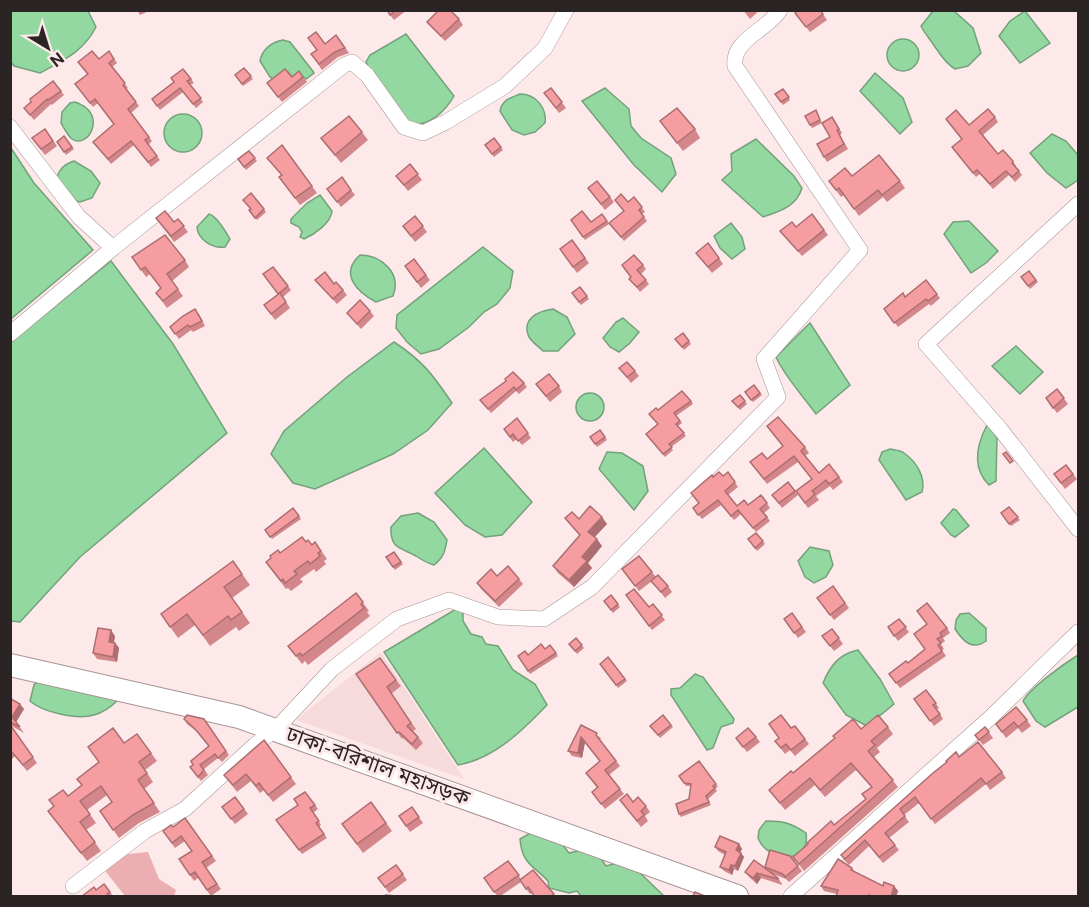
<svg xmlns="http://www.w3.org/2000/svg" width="1089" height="907" font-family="'Public Sans','Noto Sans Bengali',sans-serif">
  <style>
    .built { fill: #f7dadb }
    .green { fill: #ecafb1 }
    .water { fill: #92d8a0; stroke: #73a27b; stroke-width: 1.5 }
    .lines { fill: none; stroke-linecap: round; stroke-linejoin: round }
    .minor-casing { stroke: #a79595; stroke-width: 16 }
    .highway-casing { stroke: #a79595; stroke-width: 24 }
    .minor { stroke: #fff; stroke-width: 15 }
    .highway { stroke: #fff; stroke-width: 22 }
    .wall { fill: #d3878a }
    .shaded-wall { fill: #ac6e70 }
    .building { fill: #f59da0; stroke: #ac6e70; stroke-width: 1.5 }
    .labels { text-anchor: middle; stroke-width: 6; stroke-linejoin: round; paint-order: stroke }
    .street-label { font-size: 21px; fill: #2b2424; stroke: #fde9ea }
  </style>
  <rect width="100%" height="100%" fill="#fde9ea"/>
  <path class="built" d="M381,652L464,779L296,720Z"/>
  <path class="green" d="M148,852L159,879L176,890L174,896H125L106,872L109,856Z"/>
  <g class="water">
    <path d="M10,11H88L96,27C83,52 64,60 40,73L14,66L11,62Z"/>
    <path d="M933,11H954L973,28L981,53L968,66L955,69C944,62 942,56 935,47C930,39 925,34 921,26Z"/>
    <path d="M1025,11L1050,43L1020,63L999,36L1010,21Z"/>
    <path d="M406,34L454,96C445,112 429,126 410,125L370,71L366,62L370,55Z"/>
    <circle cx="903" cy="55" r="16"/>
    <path d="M283,40L290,42L312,70L314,73L306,79L301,75L294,80L288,72L275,80L270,77L260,61C262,49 272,42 283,40Z"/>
    <path d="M875,73L903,98L912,122L900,134L860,91Z"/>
    <path d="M605,88L629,109L631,126L641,138L671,158L676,174L662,192L634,165L582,101Z"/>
    <path d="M520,94C536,94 547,108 545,123L535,132L524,135L512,130L500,111C502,100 510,98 520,94Z"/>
    <path d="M75,102C109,113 88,150 72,139C68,136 64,128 61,123L62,112L70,103Z"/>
    <circle cx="183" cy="133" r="19"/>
    <path d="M1052,134L1066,141L1078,155V180L1066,188L1047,173L1030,153Z"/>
    <path d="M756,139L794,176L802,188C796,207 780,211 763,217L722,180L732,171L731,154Z"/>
    <path d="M11,148L34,183L93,250L11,319Z"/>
    <path d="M74,161L91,171L100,183L92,198L80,202L76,201L57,177C60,168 65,164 74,161Z"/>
    <path d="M320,195L332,211C331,223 315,234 304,239L300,237L302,232L299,227L291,223V219L307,203Z"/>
    <path d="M209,214C216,216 226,232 230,239L225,247C213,249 198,240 197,227Z"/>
    <path d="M969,221L998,251L986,263L971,273L944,234L953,222Z"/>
    <path d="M731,223L742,237L745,249L732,259L720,248L714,236Z"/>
    <path d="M483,247L513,271L510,288L497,304L484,312L469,327L439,349L421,354L407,342L396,328L397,315Z"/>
    <path d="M360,255C381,255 402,273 393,296L376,302C357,292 339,274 360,255Z"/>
    <path d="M111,261L173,344L227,433L80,557L20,622L11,621V342Z"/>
    <path d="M553,309L567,317L575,334L558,351H543C539,347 532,342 529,337C521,319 538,311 553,309Z"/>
    <path d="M623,318L639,332L630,343L619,352L610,347L603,338L616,322Z"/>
    <path d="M810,323L850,385L816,414C803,396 785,377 776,357Z"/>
    <path d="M394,342C423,361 433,375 452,403L428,430L393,454L315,489L293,483L271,454L284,431L347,377Z"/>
    <path d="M1016,346L1043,372L1020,394L992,366Z"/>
    <circle cx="590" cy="407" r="14"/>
    <path d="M987,425L997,437L996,481L989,485C972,468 976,446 987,425Z"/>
    <path d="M484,448L532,502L502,535L485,537L465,525L435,493Z"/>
    <path d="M890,449C894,450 901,450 904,453C917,462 926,478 922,492L906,500L879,460L882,452Z"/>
    <path d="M607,452L622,453L643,466L648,491L634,510L599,469Z"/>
    <path d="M953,509L956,510L969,526L955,537L951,535L941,523Z"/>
    <path d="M418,513L434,522L447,540C445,552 443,558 434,565C427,563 422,560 416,556C400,547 390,549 391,527L401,516Z"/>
    <path d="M810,547L829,551L833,565L826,577L814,583L805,577L798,561Z"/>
    <path d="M456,609H460L463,614V621L471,634L482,637L486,644L498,646L513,670L535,684L547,705C523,730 494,759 458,765L384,652Z"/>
    <path d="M969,613L986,628V641C972,651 963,641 955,629L956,620L960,614Z"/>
    <path d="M858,650L880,679L894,704L867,726L846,715L823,683C830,666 839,654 858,650Z"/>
    <path d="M1078,655V707L1045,727L1036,721L1023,701C1031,687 1064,664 1078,655Z"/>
    <path d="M695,674L703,677L734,719L733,723L721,727L713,748L707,750L671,695V689L680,688Z"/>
    <path d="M44,675L118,700C112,706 102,713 94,715C77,720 42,712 30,701L34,685Z"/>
    <path d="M766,821C784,821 791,823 806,833C811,866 767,862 758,838L759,830Z"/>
    <path d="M532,832L562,844L569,853C586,848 596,849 606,866L621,862L639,872L664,896H581L577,891L569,893L549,888L548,881C533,865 522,864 520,839Z"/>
  </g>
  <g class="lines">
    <g class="minor-casing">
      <g id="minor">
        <path d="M10,127L79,217L113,248"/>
        <path d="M1078,204L926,344L1001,430L1078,529"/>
        <path d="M10,334L113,248L344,65L352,62L367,75L404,127L423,133L446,122L505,86L545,48L566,10"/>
        <path d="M73,886L145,831L185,809L255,745L276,729L332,669L397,619L449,600L498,617L544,619L592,587L778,397L764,359L860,250L735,66C731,40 769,29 780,10"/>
        <path d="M791,896L991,717L1078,632"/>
      </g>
    </g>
    <g class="highway-casing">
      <path id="highway" d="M10,665L239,717L737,896"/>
    </g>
    <use href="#minor" class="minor"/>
    <use href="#highway" class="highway"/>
  </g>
  <g class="wall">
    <path d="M137,10H149V11L140,15Z"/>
    <path d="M386,10H407L394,20Z"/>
    <path d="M743,10H760L750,19Z"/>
    <path d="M820,10L827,20L810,32L795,13Z"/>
    <path d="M459,19L463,25L445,41L431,27L427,22Z"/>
    <path d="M336,35L349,53L338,57L322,70L311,54Z"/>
    <path d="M109,51L117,63L112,67L128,88L126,89L139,106L131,113L152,141L148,145L160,160L151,167L134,145L111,164L93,142L114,124L98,103L93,107L75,84L87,74L78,62L99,59Z"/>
    <path d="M244,68L253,79L243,86L235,75Z"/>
    <path d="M183,69L194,83L190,85L203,102L196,108L183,92L160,110L152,99L174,82Z"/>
    <path d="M299,71L307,82L282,102L267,83L292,77Z"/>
    <path d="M53,81L64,95L52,105L51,104L34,120L24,108Z"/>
    <path d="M551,88L566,108L559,113L544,93Z"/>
    <path d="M783,89L790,100L783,105L775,94Z"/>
    <path d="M816,110L822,123L812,128L810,125Z"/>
    <path d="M832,117L842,133L840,135L848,149L827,162L824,157L830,137Z"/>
    <path d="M995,117L998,122L983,135L998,154L1013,161L1016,166V167L1022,175L1015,182L1009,175L993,189L980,174L976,177L955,151L969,125Z"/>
    <path d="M660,121L695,129L700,138L683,151Z"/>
    <path d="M45,129L57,146L45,155L32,138Z"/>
    <path d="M362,132L368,140L341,163L321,138Z"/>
    <path d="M64,136L74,149L66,155L57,142Z"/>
    <path d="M494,138L503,150L494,157L485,145Z"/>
    <path d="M282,145L317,193L300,205L279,177L281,175L267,158Z"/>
    <path d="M249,151L257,161L246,170L238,159Z"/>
    <path d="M410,164L422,180L408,191L396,176Z"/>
    <path d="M852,176L900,181L905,188L887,202L883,197L859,216L844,195L841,197L829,181Z"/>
    <path d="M588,188L610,197L614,202L605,210Z"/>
    <path d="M327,189L351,190L355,195L341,207Z"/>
    <path d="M251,193L266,212L257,220L249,210L250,209Z"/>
    <path d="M634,197L645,212L642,214L647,221L624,241L609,223L624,211L628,202Z"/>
    <path d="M602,214L609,224L585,240L571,220L591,222Z"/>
    <path d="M812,214L828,235L802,256L780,231L796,227Z"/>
    <path d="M415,216L427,232L415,242L403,226Z"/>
    <path d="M156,218L174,222L178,219L188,232L174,242Z"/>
    <path d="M572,240L589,263L577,273L560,249Z"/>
    <path d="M696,253L719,258L723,264L712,273Z"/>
    <path d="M132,257L185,260L189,267L172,281L183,296L167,308L156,293L161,289L150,274L146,277Z"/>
    <path d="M414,259L430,280L421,288L405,266Z"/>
    <path d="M622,265H643L646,269L641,274L649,284L640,292L633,283L631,277Z"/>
    <path d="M273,267L291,290L283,297L290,308L275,320L264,305L278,294Z"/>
    <path d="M1029,271L1038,282L1030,289L1021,277Z"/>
    <path d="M315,280L334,284L343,290L347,295L337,304Z"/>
    <path d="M926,280L940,298L931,306L929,304L898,327L884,309L905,297Z"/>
    <path d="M580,287L589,299L581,305L572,293Z"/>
    <path d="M370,311L374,316L361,329L347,313Z"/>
    <path d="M199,314L205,326L193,332L191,330L179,339L170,327Z"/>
    <path d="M683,333L691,344L684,350L675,339Z"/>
    <path d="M619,368L635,371L639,376L631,383Z"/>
    <path d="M524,383L527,387L519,394L516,391L491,413L480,400Z"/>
    <path d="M754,385L762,395L753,402L745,392Z"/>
    <path d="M559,386L562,392L550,402L540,390Z"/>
    <path d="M1057,389L1068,404L1057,413L1046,398Z"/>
    <path d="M740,395L747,404L740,410L732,401Z"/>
    <path d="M691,401L693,404L676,416L682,423L678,426L686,436L671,447L673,450L665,457L646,434L657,424L658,410Z"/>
    <path d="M517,418L531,438L522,445L517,439L513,442L504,429Z"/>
    <path d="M767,426L805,447L809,453L805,456L819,473L829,464L843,482L833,490L830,486L816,496L819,500L808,508L796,491L812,479L798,462L767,484L754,467L767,459L783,446Z"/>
    <path d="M600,430L607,440L597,447L590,437Z"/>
    <path d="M1066,465L1077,479L1065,489L1054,474Z"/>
    <path d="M728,472L738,487L728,495L737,506L748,505L761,495L770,508L764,513L770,521L756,532L741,514L734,520L721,505L702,519L693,508L699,503L713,477L723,476Z"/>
    <path d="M788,482L798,495L782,508L772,495Z"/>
    <path d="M1009,507L1020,520L1011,526L1001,513Z"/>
    <path d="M293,508L301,519L272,539L265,530Z"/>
    <path d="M565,518L579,519L607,524L594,537L602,546L588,563L592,568L574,587L558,573L553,566L580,536Z"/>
    <path d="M756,533L765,544L757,551L748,539Z"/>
    <path d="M306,542L312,545L315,542L327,559L324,561L326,564L316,572L314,569L300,579L303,582L291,591L288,588L286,589L266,562L280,553Z"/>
    <path d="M394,552L403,564L395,570L386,557Z"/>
    <path d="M639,556L656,577L668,586L672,592L665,598L652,581L639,591L622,569Z"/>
    <path d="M233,561L250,585L232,598L250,623L239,631L236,627L210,646L195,625L178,638L161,614Z"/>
    <path d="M497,576L519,579L523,584L499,607L481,589L477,583Z"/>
    <path d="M833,586L849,608L834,620L817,598Z"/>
    <path d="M356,593L369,611L367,612L370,616L308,665L305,661L302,664L288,646Z"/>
    <path d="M611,595L620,607L613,613L604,601Z"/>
    <path d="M626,595L649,607L653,604L665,620L652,630Z"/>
    <path d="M792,613L806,632L798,638L784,619Z"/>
    <path d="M899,619L909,632L898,641L888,627Z"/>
    <path d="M947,628L950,633L943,638L945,641L941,644L944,649L942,650L946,656L900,688L889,674L908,663L925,649L914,634Z"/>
    <path d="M832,629L843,644L834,651L822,636Z"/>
    <path d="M115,636L114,642L115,643L119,648L117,662L97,659L93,653Z"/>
    <path d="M576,638L584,648L577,654L569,644Z"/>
    <path d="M550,645L558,656L530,674L518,656L528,655L545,649Z"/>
    <path d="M608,657L627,681L618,688L600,664Z"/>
    <path d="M356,674L396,680L401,686L391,694L416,729L413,731L423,743L416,750L403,738L402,739Z"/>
    <path d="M926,690L939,708L937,709L943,719L934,726L914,699Z"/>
    <path d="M10,700L24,709L16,722L24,733L10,725Z"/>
    <path d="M663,715L673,727L660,738L650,726Z"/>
    <path d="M184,719H204L229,755L222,762L218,758L204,769L208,775L201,781L190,767L209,747L200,734L187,724Z"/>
    <path d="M1027,720L1031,726L1022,733L1018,728L1006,738L996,724Z"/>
    <path d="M581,725L601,738L600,740L620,766L609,775L624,794L605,809L592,792L597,788L586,773L600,761L585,742L582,758L572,756L568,751Z"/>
    <path d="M10,726L37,763L27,771L15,756L12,759L10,756Z"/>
    <path d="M795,726L809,744L795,756L790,750L785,754L775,741Z"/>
    <path d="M888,727L893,734L877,748L880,752L874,757L898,787L804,871L793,857L866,800L871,787L856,770L825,797L815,785L785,810L769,790L861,729Z"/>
    <path d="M985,727L993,738L983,745L975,735Z"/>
    <path d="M137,734L157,761L145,770L153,782L144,789L160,812L139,823L119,838L100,811L112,802L107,795L87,810L96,823L86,830L101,851L87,861L48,811L82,785L124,743Z"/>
    <path d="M756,737L760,742L747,752L736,738Z"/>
    <path d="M264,740L296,784L273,802L264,790L260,793L251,781L237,792L224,775Z"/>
    <path d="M959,757L1002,772L1006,778L990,790L986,784L935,824L919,803L904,815L909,822L889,838L899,850L883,863L869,846L849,865L845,861L841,855Z"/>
    <path d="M699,761L718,787L715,788L717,791L708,799L711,805L681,817L679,814L689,799L691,786H686L679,776Z"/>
    <path d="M305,792L318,809L313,813L321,825L319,827L327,838L302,854L276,820L298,805Z"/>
    <path d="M235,797L248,814L235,824L222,807Z"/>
    <path d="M620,800L633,802L646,806L650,812L645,816L648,821L641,827Z"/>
    <path d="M371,802L392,831L363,853L342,824Z"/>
    <path d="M412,807L423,823L410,832L399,816Z"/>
    <path d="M185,818L216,861L206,868L221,889L211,896L198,878L194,881L179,859L192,851L185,841L175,848L163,831L173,827Z"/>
    <path d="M739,844L742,849L740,852L744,857L738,871L734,869L732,875L724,871L720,867L725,855L718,851L715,847Z"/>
    <path d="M790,856L802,871L789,882L786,879L773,874L778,878L782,884V885L761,878L757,884L749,877L745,872L765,867Z"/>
    <path d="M508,861L521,879L533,870L556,897H534L532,893L530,894L521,882L499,897H498L484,878Z"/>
    <path d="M396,865L407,880L389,893L378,878Z"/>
    <path d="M852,868L855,872L883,886H894L898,891L896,897H836L837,894L824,891L821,886Z"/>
    <path d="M104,884L113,896L112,897H81L96,890Z"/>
  </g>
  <g class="shaded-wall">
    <path d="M602,517L607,524L593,539L588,532Z"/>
    <path d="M597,539L602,546L588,563L592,568L574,587L569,580L582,557Z"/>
    <path d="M111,630L115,636L113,647L109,642Z"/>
    <path d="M115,643L119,648L117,662L113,657Z"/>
    <path d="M20,704L24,709L16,722L12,717Z"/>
    <path d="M581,737L585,742L582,758L578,753Z"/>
    <path d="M739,844L742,849L739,855L736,850Z"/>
    <path d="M741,853L744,857L738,871L735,866Z"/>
    <path d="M731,865L734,869L732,875L729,870Z"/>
    <path d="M757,873L761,878L757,884L753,878Z"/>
    <path d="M894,886L898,891L896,897H891Z"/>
  </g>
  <g class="building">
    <path d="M387,10H396L390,15Z"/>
    <path d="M439,10H450L459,19L441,36L427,22Z"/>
    <path d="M798,10H820L823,14L806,27L795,13Z"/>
    <path d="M316,32L325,44L336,35L345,48L335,52L319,64L311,54L317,50L308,38Z"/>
    <path d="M92,51L99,59L109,51L114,59L109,63L125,83L123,85L136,102L128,109L149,137L145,140L157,156L148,162L131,141L108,159L93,142L114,124L95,99L90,103L75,84L88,74L78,62Z"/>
    <path d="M244,68L251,76L242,84L235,75Z"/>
    <path d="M183,69L191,79L187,81L201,98L193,104L180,88L157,106L152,99L174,82L171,78Z"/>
    <path d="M285,69L292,77L299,71L303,77L278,97L267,83Z"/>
    <path d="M53,81L61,91L48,100L47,99L30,115L24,108L31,102L30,99Z"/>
    <path d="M551,88L562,102L556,108L544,93Z"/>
    <path d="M783,89L789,97L781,102L775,94Z"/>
    <path d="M677,108L695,129L677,143L660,121Z"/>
    <path d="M988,109L995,117L979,131L998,154L1003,150L1013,161L1012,163L1019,171L1012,177L1006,171L990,184L977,170L973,173L952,147L962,139L946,119L956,110L969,125Z"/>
    <path d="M816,110L820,120L810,125L805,116Z"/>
    <path d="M349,116L362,132L335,155L321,138Z"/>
    <path d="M832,117L839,129L837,130L844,144L824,157L817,144L830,137L822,123Z"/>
    <path d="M45,129L53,141L41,149L32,138Z"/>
    <path d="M64,136L72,147L64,152L57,142Z"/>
    <path d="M494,138L501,147L492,154L485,145Z"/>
    <path d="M282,145L312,186L295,198L279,177L282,175L267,158Z"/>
    <path d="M249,151L255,158L244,167L238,159Z"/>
    <path d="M879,155L900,181L882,195L878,190L854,209L839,188L836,190L829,181L845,168L852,176Z"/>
    <path d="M410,164L418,174L404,185L396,176Z"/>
    <path d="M342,177L351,190L337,202L327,189Z"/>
    <path d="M597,181L610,197L601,204L588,188Z"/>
    <path d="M251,193L264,209L255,218L249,210L251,209L243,200Z"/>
    <path d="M621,194L628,202L634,197L642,207L639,210L644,217L621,237L609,223L624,211L615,200Z"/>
    <path d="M165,211L174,222L178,219L184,226L171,236L156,218Z"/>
    <path d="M582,211L591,222L602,214L607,221L583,237L571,220Z"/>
    <path d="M812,214L824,230L798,251L780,231L792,222L796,227Z"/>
    <path d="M415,216L423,226L411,236L403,226Z"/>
    <path d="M165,235L185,260L167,274L178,289L163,301L156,293L161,288L145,267L141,270L132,257Z"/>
    <path d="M572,240L585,258L573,267L560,249Z"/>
    <path d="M708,243L719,258L708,267L696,253Z"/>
    <path d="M634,255L643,265L637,270L646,280L637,287L629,279L631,277L622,265Z"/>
    <path d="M414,259L426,275L417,282L405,266Z"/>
    <path d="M273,267L288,286L278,294L263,274Z"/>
    <path d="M1029,271L1036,280L1028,286L1021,277Z"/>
    <path d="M325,272L334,284L336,282L343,290L333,299L315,280Z"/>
    <path d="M926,280L937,294L928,301L926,299L894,323L884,309L903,293L905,297Z"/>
    <path d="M580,287L587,296L579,302L572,293Z"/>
    <path d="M280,293L286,302L271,314L264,305Z"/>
    <path d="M360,300L370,311L357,324L347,313Z"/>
    <path d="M195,309L202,321L190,327L188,325L175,334L170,327L183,316Z"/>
    <path d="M683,333L689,341L682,347L675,339Z"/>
    <path d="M627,362L635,371L627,377L619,368Z"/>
    <path d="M513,372L524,383L516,390L514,387L488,409L480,400L506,381L505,379Z"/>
    <path d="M549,374L559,386L546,396L536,384Z"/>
    <path d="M754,385L760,393L751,400L745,392Z"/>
    <path d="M1057,389L1064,398L1053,408L1046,398Z"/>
    <path d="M682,391L691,401L674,413L680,421L676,424L684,433L669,444L672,447L663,454L646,434L658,424L649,414L656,408L658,410Z"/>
    <path d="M740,395L745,401L738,407L732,401Z"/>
    <path d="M778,417L805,447L801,451L819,473L829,464L839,477L829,484L826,480L812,491L815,494L805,503L796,491L812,479L794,456L764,479L750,462L762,453L767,459L783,446L767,426Z"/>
    <path d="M517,418L528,433L518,441L513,434L510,437L504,429Z"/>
    <path d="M600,430L605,437L595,444L590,437Z"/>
    <path d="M1006,452L1013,461L1010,463L1003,454Z"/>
    <path d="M1066,465L1073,474L1061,483L1054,474Z"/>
    <path d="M719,472L723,476L728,472L735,482L725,491L737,506L744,500L748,505L761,495L767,503L760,509L767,517L753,528L738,510L731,516L718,500L698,515L693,508L699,503L691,493L712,475L713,477Z"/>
    <path d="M788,482L795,491L779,503L772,495Z"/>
    <path d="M590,506L602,517L588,532L597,539L582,557L587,561L569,580L553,566L580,535L565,518L572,512L579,519Z"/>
    <path d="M1009,507L1018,517L1009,524L1001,513Z"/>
    <path d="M293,508L299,516L270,537L265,530Z"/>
    <path d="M756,533L763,541L755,548L748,539Z"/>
    <path d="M302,537L306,542L308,540L312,545L315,542L321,551L318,553L320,556L310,564L308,561L294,571L297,574L285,583L283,579L281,581L266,562L271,558L270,556L278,550L280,553Z"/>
    <path d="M394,552L401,562L393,567L386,557Z"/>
    <path d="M639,556L652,572L635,586L622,569Z"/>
    <path d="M233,561L242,574L224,587L242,612L231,620L228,616L203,635L187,614L170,627L161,614Z"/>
    <path d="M508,566L519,579L495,601L477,583L491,569L497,576Z"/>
    <path d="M658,575L668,586L661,592L651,581Z"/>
    <path d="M833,586L845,603L830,615L817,598Z"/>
    <path d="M634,589L649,607L653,604L662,615L649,626L626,595Z"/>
    <path d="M356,593L363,602L361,604L364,608L302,656L300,653L296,656L288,646Z"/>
    <path d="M611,595L618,604L611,610L604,601Z"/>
    <path d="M927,603L947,628L940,633L942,636L937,639L941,643L938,645L942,651L896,683L889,674L906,661L908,663L925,649L914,634L927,624L917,611Z"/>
    <path d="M792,613L802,627L794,633L784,619Z"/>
    <path d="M899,619L906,627L894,636L888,627Z"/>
    <path d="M98,628L111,630L109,642L115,643L113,657L93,653Z"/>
    <path d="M832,629L839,638L830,646L822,636Z"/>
    <path d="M576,638L582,645L575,651L569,644Z"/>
    <path d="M541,644L545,649L550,645L556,653L528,671L518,656L525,651L528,655Z"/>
    <path d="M608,657L625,679L616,685L600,664Z"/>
    <path d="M380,658L396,680L387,687L411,723L407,726L418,737L412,744L399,732L397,733L356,674Z"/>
    <path d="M926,690L936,703L933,705L940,714L930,721L914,699Z"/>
    <path d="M11,699L20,704L12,717L20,727L10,722Z"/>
    <path d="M1016,707L1027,720L1018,727L1014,722L1002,732L996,724Z"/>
    <path d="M187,715L204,719L226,751L218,758L215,754L200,765L204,770L198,777L190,767L193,765L191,761L209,746L196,730L184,719Z"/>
    <path d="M663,715L671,725L658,735L650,726Z"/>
    <path d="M781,715L791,728L795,726L805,739L791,750L786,744L781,748L775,741L779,738L769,724Z"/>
    <path d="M878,715L888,727L871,741L875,745L868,751L893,780L799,864L793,857L808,844L807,843L831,821L834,825L866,799L862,794L872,787L851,763L820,790L810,778L780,803L769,790L791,771L793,773L835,738L833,736L853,719L861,729Z"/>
    <path d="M581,725L597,733L596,735L616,761L605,770L620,789L601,804L592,792L598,787L586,773L600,761L581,737L578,753L568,751Z"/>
    <path d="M11,726L33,757L23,765L11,751H10Z"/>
    <path d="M985,727L989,732L979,740L975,735Z"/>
    <path d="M113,728L124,743L137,734L151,753L139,762L147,773L138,780L154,803L133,815L113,830L100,811L112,802L101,786L80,801L90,814L80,822L95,842L81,853L48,811L54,806L49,800L63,790L68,796L82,785L77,779L99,762L88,747Z"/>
    <path d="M748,728L756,737L743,747L736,738Z"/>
    <path d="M264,740L291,777L268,795L259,783L256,786L246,774L233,785L224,775Z"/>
    <path d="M978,742L1002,772L986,784L981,778L931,819L915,797L900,809L905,816L885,833L895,845L879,857L865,840L845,859L841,855L933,773L947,762L946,761L956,752L959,757Z"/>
    <path d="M699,761L716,784L713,786L715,788L706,796L709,802L679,814L676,804L689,799L691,784L684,783L679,776Z"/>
    <path d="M305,792L315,805L310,808L319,821L316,823L324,834L299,850L276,820L298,805L294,799Z"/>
    <path d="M627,794L633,802L638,797L646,806L641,811L644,815L637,821L620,800Z"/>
    <path d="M235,797L244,809L231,819L222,807Z"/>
    <path d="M371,802L386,823L357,844L342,824Z"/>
    <path d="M412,807L419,817L406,826L399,816Z"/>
    <path d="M185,818L212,856L202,862L217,884L207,890L195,872L190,875L179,859L192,851L181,836L172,843L163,831L171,825L173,827Z"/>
    <path d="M720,836L739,844L736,850L741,853L735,866L731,865L729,870L720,867L726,852L715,847Z"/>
    <path d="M770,850L790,856L798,866L785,877L783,874L765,867Z"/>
    <path d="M838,859L852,868L851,870L883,886L884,882L894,886L891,897H875L869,895L868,897H836L838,890L821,886Z"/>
    <path d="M754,860L778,878V879L757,873L753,878L745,872Z"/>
    <path d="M508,861L519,875L494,892L484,878Z"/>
    <path d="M396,865L403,874L385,887L378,878Z"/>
    <path d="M533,870L554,894L550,897H535L528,887L526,889L520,880Z"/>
    <path d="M104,884L110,892L107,894L109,897H81L94,887L96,890Z"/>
    <path d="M695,892L707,897H695L693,896Z"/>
    <path d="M386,895L404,897H387Z"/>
  </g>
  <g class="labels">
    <g class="street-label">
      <text transform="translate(378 766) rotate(20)" y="7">ঢাকা-বরিশাল মহাসড়ক</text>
    </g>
  </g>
  <rect width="1089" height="907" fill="none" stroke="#2b2424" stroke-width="24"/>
  <g transform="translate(48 48) rotate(142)" stroke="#fde9ea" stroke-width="4.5" paint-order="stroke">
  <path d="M0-4.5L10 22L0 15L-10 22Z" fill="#2b2424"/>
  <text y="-9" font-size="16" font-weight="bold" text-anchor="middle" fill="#2b2424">N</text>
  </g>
</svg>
